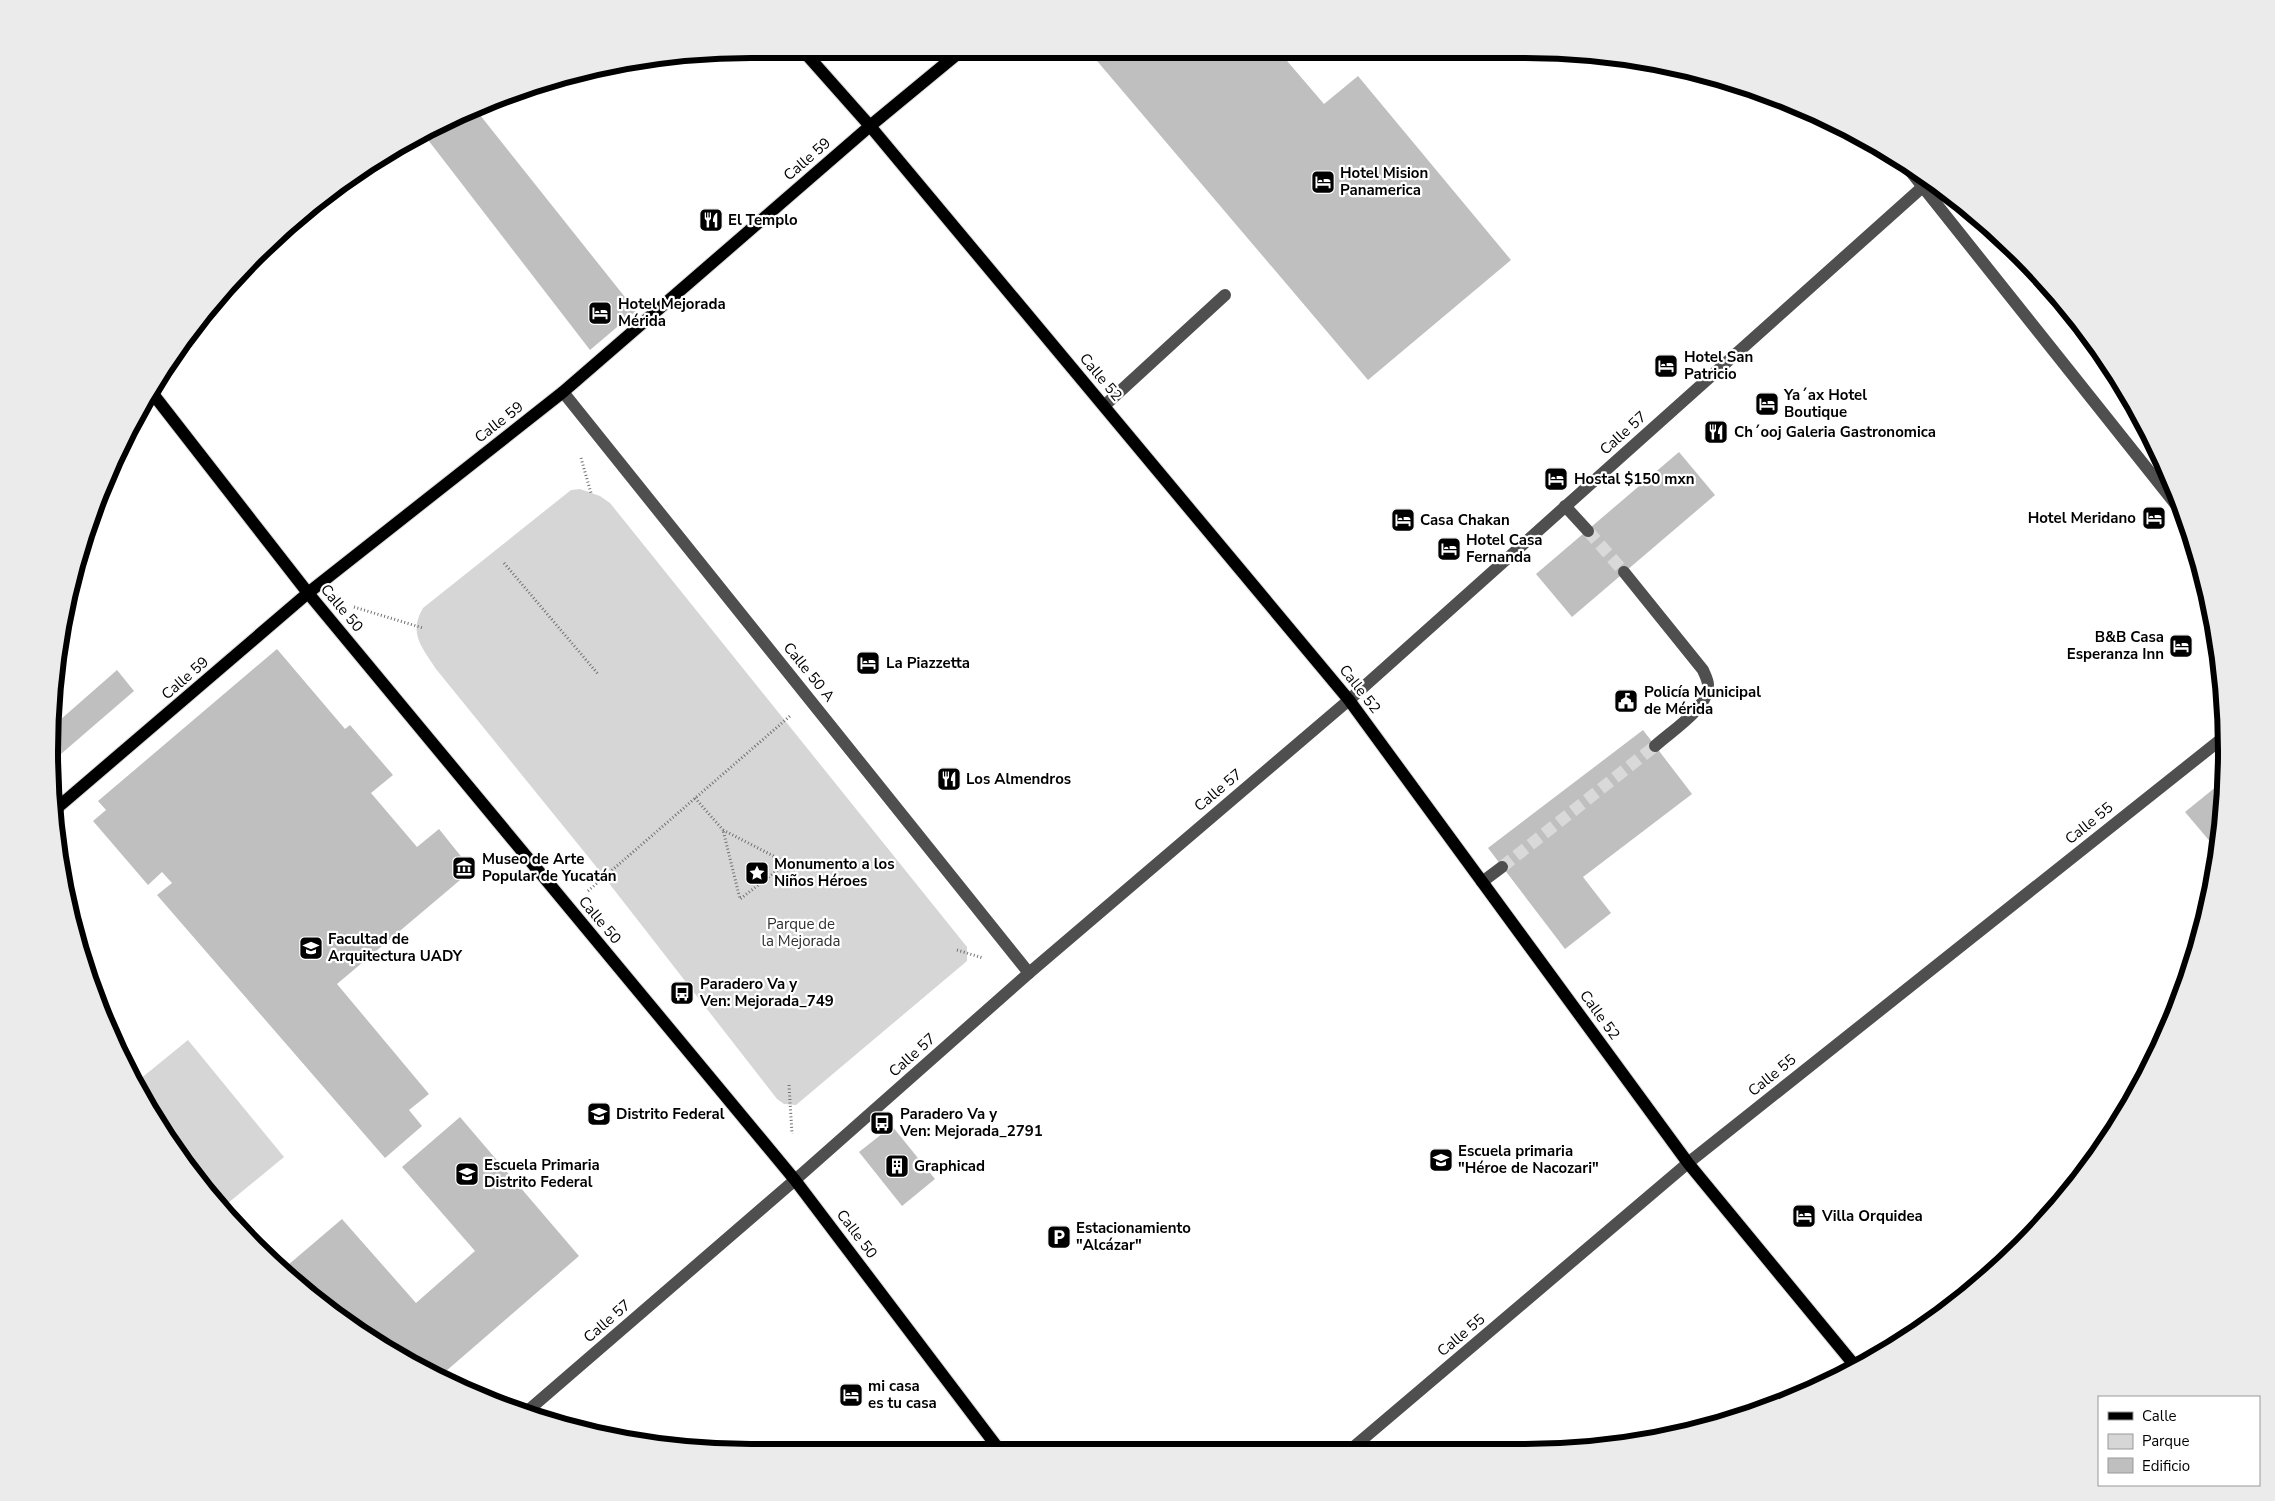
<svg xmlns="http://www.w3.org/2000/svg" width="2275" height="1501" font-family="'Nunito Sans',sans-serif">
  <style>
    .green { fill: #d6d6d6 }
    .building { fill: #bfbfbf }
    .lines { fill: none; stroke-linecap: round; stroke-linejoin: round }
    .minor-tunnel { stroke: #d9d9d9; stroke-width: 12; stroke-dasharray: 12 6; stroke-linecap: butt }
    .major-casing { stroke: #dbdbdb; stroke-width: 14 }
    .path { stroke: #717171; stroke-width: 3; stroke-dasharray: 1 2.5; stroke-linecap: butt }
    .minor { stroke: #4f4f4f; stroke-width: 12 }
    .major { stroke: #000; stroke-width: 12 }
    .labels { text-anchor: middle; stroke-width: 4.5; stroke-linejoin: round; paint-order: stroke }
    .street-label { font-size: 15px; fill: #000; stroke: #fff }
    .poi-label { font-size: 15px; font-weight: bold; fill: #000; stroke: #fff; text-anchor: start }
    .park-label { font-size: 15px; fill: #2d2d2d; stroke: #fff }
    .rim { fill: none; stroke: #000; stroke-width: 6 }
  </style>
  <rect width="100%" height="100%" fill="#fff"/>
  <g class="green">
    <path d="M580,489L600,496L610,503L967,947V961L796,1105L784,1104L777,1099L594,864L436,669C422,647 408,634 423,608L571,490Z"/>
    <path d="M188,1040L284,1157L222,1208C188,1171 156,1129 134,1084Z"/>
  </g>
  <g class="building">
    <path d="M1092,55H1282L1324,104L1358,76L1511,260L1368,380Z"/>
    <path d="M476,110L636,311L590,350L425,136Z"/>
    <path d="M1679,452L1715,495L1572,617L1536,574Z"/>
    <path d="M277,649L345,729L350,725L393,775L371,793L417,847L439,829L472,870L337,984L429,1094L409,1110L422,1126L385,1158L157,895L172,883L162,872L148,885L93,821L106,810L98,801Z"/>
    <path d="M117,670L134,691L54,760L52,727Z"/>
    <path d="M1643,730L1692,794L1583,877L1611,913L1565,949L1488,848Z"/>
    <path d="M2222,782L2220,842L2218,851L2185,812Z"/>
    <path d="M460,1117L579,1256L438,1378L288,1278L281,1271L342,1219L416,1303L475,1251L402,1167Z"/>
    <path d="M892,1126L935,1179L902,1206L859,1152Z"/>
  </g>
  <g class="lines">
    <g class="minor-tunnel">
      <path d="M1588,531L1624,572"/>
      <path d="M1502,867L1655,746"/>
    </g>
    <g class="major-casing">
      <g id="major">
        <path d="M807,55L870,126L1349,700L1688,1163L1856,1367"/>
        <path d="M153,394L308,593L795,1180L998,1448"/>
        <path d="M57,808L308,593L563,392L870,126L956,55"/>
      </g>
    </g>
    <g class="path">
      <path d="M581,458L591,493"/>
      <path d="M504,563L598,674"/>
      <path d="M354,607L423,628"/>
      <path d="M695,798L723,830"/>
      <path d="M723,830L787,863L740,899Z"/>
      <path d="M588,891L790,716"/>
      <path d="M957,950L983,958"/>
      <path d="M789,1085L792,1134"/>
    </g>
    <g class="minor">
      <path d="M1911,172L2181,511"/>
      <path d="M563,392L1029,973"/>
      <path d="M1104,406L1225,295"/>
      <path d="M1565,506L1588,531"/>
      <path d="M1624,572L1703,670C1705,675 1708,680 1708,685C1709,708 1671,731 1655,746"/>
      <path d="M1482,882L1502,867"/>
      <path d="M524,1414L795,1180L1029,973L1349,700L1927,183"/>
      <path d="M1350,1450L1688,1163L2224,737"/>
    </g>
    <use href="#major" class="major"/>
  </g>
  <defs>
    <g id="hotel-square" transform="scale(1.25)"><rect x="-9" y="-9" width="18" height="18" rx="4" fill="#000" stroke="#fff"/><path d="M-6-4.5h1.5V1H6V5H4.5V3h-9V5H-6ZM-4 0a1.8 1.8 0 1 1 3.6 0ZM.5 0V-2.5h3Q6-2.5 6 0Z" fill="#fff"/></g>
    <g id="restaurant-square" transform="scale(1.25)"><rect x="-9" y="-9" width="18" height="18" rx="4" fill="#000" stroke="#fff"/><path d="M-5-6h1v4h1v-4h1v4h1v-4h1v5L-1.5 .5V6h-2V.5L-5-1ZM5-6V6H3V1.5H1.5Q1.5-4 5-6Z" fill="#fff"/></g>
    <g id="civic-square" transform="scale(1.25)"><rect x="-9" y="-9" width="18" height="18" rx="4" fill="#000" stroke="#fff"/><path d="M-.6-6.5H3V-4.5H.6V-3L4-1V1h2V6H-6V1h2V-1L-.6-3ZM-1.2 2.5V6h2.4V2.5Z" fill="#fff"/></g>
    <g id="museum-square" transform="scale(1.25)"><rect x="-9" y="-9" width="18" height="18" rx="4" fill="#000" stroke="#fff"/><path d="M0-6L6-3V-2H-6V-3ZM-5-1h2V3h-2ZM-1-1h2V3h-2ZM3-1h2V3H3ZM-6 4H6V6H-6Z" fill="#fff"/></g>
    <g id="sight-square" transform="scale(1.25)"><rect x="-9" y="-9" width="18" height="18" rx="4" fill="#000" stroke="#fff"/><path d="M0-6L1.8-2.2L6-1.7L2.9 1.2L3.7 5.4L0 3.3L-3.7 5.4L-2.9 1.2L-6-1.7L-1.8-2.2Z" fill="#fff"/></g>
    <g id="university-square" transform="scale(1.25)"><rect x="-9" y="-9" width="18" height="18" rx="4" fill="#000" stroke="#fff"/><path d="M0-5L7-2L0 1L-7-2ZM-4 1L0 2.5L4 1V4Q0 6-4 4Z" fill="#fff"/></g>
    <g id="bus-square" transform="scale(1.25)"><rect x="-9" y="-9" width="18" height="18" rx="4" fill="#000" stroke="#fff"/><path d="M-5-6H5V4H4V6H2V4H-2V6H-4V4H-5ZM-3.5-4V0h7V-4ZM-3.5 1.2v1.5H-2V1.2ZM2 1.2v1.5H3.5V1.2Z" fill="#fff"/></g>
    <g id="school-square" transform="scale(1.25)"><rect x="-9" y="-9" width="18" height="18" rx="4" fill="#000" stroke="#fff"/><path d="M0-5L7-2L0 1L-7-2ZM-4 1L0 2.5L4 1V4Q0 6-4 4Z" fill="#fff"/></g>
    <g id="building-square" transform="scale(1.25)"><rect x="-9" y="-9" width="18" height="18" rx="4" fill="#000" stroke="#fff"/><path d="M-4-6H4V6H1V3H-1V6H-4ZM-2.5-4.3h1.7v1.8h-1.7ZM.8-4.3h1.7v1.8H.8ZM-2.5-1h1.7V.8h-1.7ZM.8-1h1.7V.8H.8Z" fill="#fff"/></g>
    <g id="parking-square" transform="scale(1.25)"><rect x="-9" y="-9" width="18" height="18" rx="4" fill="#000" stroke="#fff"/><path d="M-3.5-5.5H1a3.5 3.5 0 0 1 0 7H-1V5.5H-3.5ZM-1-3.4V-.6H.8a1.4 1.4 0 0 0 0-2.8Z" fill="#fff"/></g>
  </defs>
  <g fill-rule="evenodd">
    <use href="#hotel-square" x="1323" y="182"/>
    <use href="#restaurant-square" x="711" y="220"/>
    <use href="#hotel-square" x="600" y="313"/>
    <use href="#hotel-square" x="1666" y="366"/>
    <use href="#hotel-square" x="1767" y="404"/>
    <use href="#restaurant-square" x="1716" y="432"/>
    <use href="#hotel-square" x="1556" y="479"/>
    <use href="#hotel-square" x="2154" y="518"/>
    <use href="#hotel-square" x="1403" y="520"/>
    <use href="#hotel-square" x="1449" y="549"/>
    <use href="#hotel-square" x="2181" y="646"/>
    <use href="#hotel-square" x="868" y="663"/>
    <use href="#civic-square" x="1626" y="701"/>
    <use href="#restaurant-square" x="949" y="779"/>
    <use href="#museum-square" x="464" y="868"/>
    <use href="#sight-square" x="757" y="873"/>
    <use href="#university-square" x="311" y="948"/>
    <use href="#bus-square" x="682" y="993"/>
    <use href="#school-square" x="599" y="1114"/>
    <use href="#bus-square" x="882" y="1123"/>
    <use href="#school-square" x="1441" y="1160"/>
    <use href="#building-square" x="897" y="1166"/>
    <use href="#school-square" x="467" y="1174"/>
    <use href="#hotel-square" x="1804" y="1216"/>
    <use href="#parking-square" x="1059" y="1237"/>
    <use href="#hotel-square" x="851" y="1395"/>
  </g>
  <g class="labels">
    <g class="street-label">
      <text transform="translate(807 159) rotate(-41)" y="5">Calle 59</text>
      <text transform="translate(1101 377) rotate(50)" y="5">Calle 52</text>
      <text transform="translate(499 422) rotate(-38)" y="5">Calle 59</text>
      <text transform="translate(1623 433) rotate(-42)" y="5">Calle 57</text>
      <text transform="translate(342 608) rotate(50)" y="5">Calle 50</text>
      <text transform="translate(809 672) rotate(51)" y="5">Calle 50 A</text>
      <text transform="translate(185 678) rotate(-41)" y="5">Calle 59</text>
      <text transform="translate(1360 689) rotate(52)" y="5">Calle 52</text>
      <text transform="translate(1218 790) rotate(-40)" y="5">Calle 57</text>
      <text transform="translate(2089 823) rotate(-39)" y="5">Calle 55</text>
      <text transform="translate(600 920) rotate(50)" y="5">Calle 50</text>
      <text transform="translate(1600 1015) rotate(54)" y="5">Calle 52</text>
      <text transform="translate(912 1055) rotate(-42)" y="5">Calle 57</text>
      <text transform="translate(1772 1075) rotate(-39)" y="5">Calle 55</text>
      <text transform="translate(857 1234) rotate(53)" y="5">Calle 50</text>
      <text transform="translate(607 1321) rotate(-41)" y="5">Calle 57</text>
      <text transform="translate(1461 1335) rotate(-40)" y="5">Calle 55</text>
    </g>
    <g class="poi-label">
      <text x="1340" y="178">Hotel Mision<tspan x="1340" dy="17">Panamerica</tspan></text>
      <text x="728" y="225">El Templo</text>
      <text x="618" y="309">Hotel Mejorada<tspan x="618" dy="17">Mérida</tspan></text>
      <text x="1684" y="362">Hotel San<tspan x="1684" dy="17">Patricio</tspan></text>
      <text x="1784" y="400">Ya´ax Hotel<tspan x="1784" dy="17">Boutique</tspan></text>
      <text x="1734" y="437">Ch´ooj Galeria Gastronomica</text>
      <text x="1574" y="484">Hostal $150 mxn</text>
      <text x="2136" y="523" text-anchor="end">Hotel Meridano</text>
      <text x="1420" y="525">Casa Chakan</text>
      <text x="1466" y="545">Hotel Casa<tspan x="1466" dy="17">Fernanda</tspan></text>
      <text x="2164" y="642" text-anchor="end">B&amp;B Casa<tspan x="2164" dy="17">Esperanza Inn</tspan></text>
      <text x="886" y="668">La Piazzetta</text>
      <text x="1644" y="697">Policía Municipal<tspan x="1644" dy="17">de Mérida</tspan></text>
      <text x="966" y="784">Los Almendros</text>
      <text x="482" y="864">Museo de Arte<tspan x="482" dy="17">Popular de Yucatán</tspan></text>
      <text x="774" y="869">Monumento a los<tspan x="774" dy="17">Niños Héroes</tspan></text>
      <text x="328" y="944">Facultad de<tspan x="328" dy="17">Arquitectura UADY</tspan></text>
      <text x="700" y="989">Paradero Va y<tspan x="700" dy="17">Ven: Mejorada_749</tspan></text>
      <text x="616" y="1119">Distrito Federal</text>
      <text x="900" y="1119">Paradero Va y<tspan x="900" dy="17">Ven: Mejorada_2791</tspan></text>
      <text x="1458" y="1156">Escuela primaria<tspan x="1458" dy="17">"Héroe de Nacozari"</tspan></text>
      <text x="484" y="1170">Escuela Primaria<tspan x="484" dy="17">Distrito Federal</tspan></text>
      <text x="914" y="1171">Graphicad</text>
      <text x="1822" y="1221">Villa Orquidea</text>
      <text x="1076" y="1233">Estacionamiento<tspan x="1076" dy="17">"Alcázar"</tspan></text>
      <text x="868" y="1391">mi casa<tspan x="868" dy="17">es tu casa</tspan></text>
    </g>
    <g class="park-label">
      <text x="801" y="929">Parque de<tspan x="801" dy="17">la Mejorada</tspan></text>
    </g>
  </g>
  <path d="M0 0H2275V1501H0ZM751 58H1525A693 693 0 0 1 2218 751V751A693 693 0 0 1 1525 1444H751A693 693 0 0 1 58 751V751A693 693 0 0 1 751 58Z" fill="#ebebeb" fill-rule="evenodd"/>
  <path class="rim" d="M751 58H1525A693 693 0 0 1 2218 751V751A693 693 0 0 1 1525 1444H751A693 693 0 0 1 58 751V751A693 693 0 0 1 751 58Z"/>
  <rect x="2098" y="1396" width="162" height="90" fill="#ffffff" stroke="#999999"/>
  <rect x="2108" y="1412" width="25" height="8" fill="#000000" stroke="#999999"/>
  <text x="2142" y="1421" font-size="15" fill="#000000">Calle</text>
  <rect x="2108" y="1434" width="25" height="15" fill="#d6d6d6" stroke="#999999"/>
  <text x="2142" y="1446" font-size="15" fill="#000000">Parque</text>
  <rect x="2108" y="1458" width="25" height="15" fill="#bfbfbf" stroke="#999999"/>
  <text x="2142" y="1471" font-size="15" fill="#000000">Edificio</text>
</svg>
